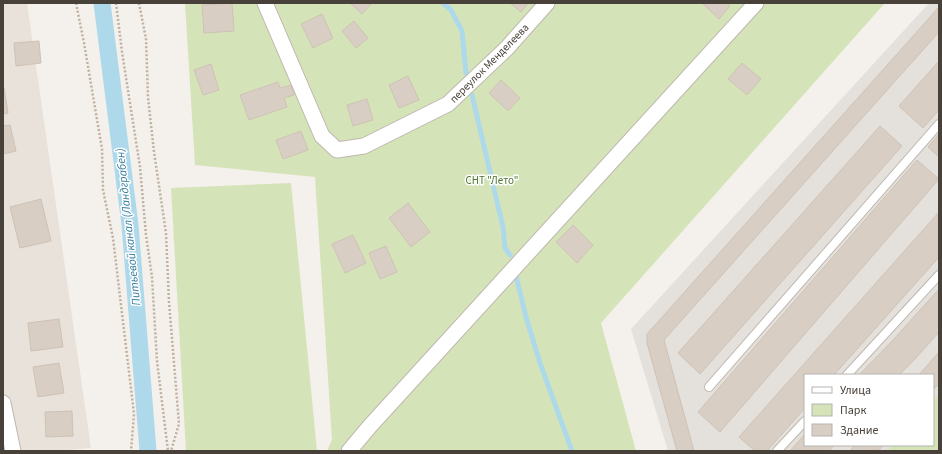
<svg xmlns="http://www.w3.org/2000/svg" width="942" height="454" font-family="'Source Sans 3',sans-serif">
  <style>
    .residential { fill: #e8e2da }
    .industrial { fill: #e4e0dc }
    .green { fill: #d5e4b8 }
    .lines { fill: none; stroke-linecap: round; stroke-linejoin: round }
    .stream { stroke: #add9eb; stroke-width: 5 }
    .canal { stroke: #add9eb; stroke-width: 17 }
    .building { fill: #d8cec4; stroke: #cfc2b5 }
    .service-casing { stroke: #bfb7ae; stroke-width: 10 }
    .minor-casing { stroke: #bfb7ae; stroke-width: 17 }
    .path { stroke: #bfb1a1; stroke-width: 2.5; stroke-dasharray: 2 2; stroke-linecap: butt }
    .service { stroke: #fff; stroke-width: 8 }
    .minor { stroke: #fff; stroke-width: 15 }
    .labels { text-anchor: middle; stroke-width: 3; stroke-linejoin: round; paint-order: stroke }
    .street-label { font-size: 11px; fill: #484139; stroke: #fff }
    .park-label { font-size: 11px; fill: #527531; stroke: #fff }
    .water-label { font-size: 12px; font-style: italic; fill: #377c9c; stroke: #fff }
  </style>
  <rect width="100%" height="100%" fill="#f4f0eb"/>
  <path class="residential" d="M3,3H27L91,448L54,451H3Z"/>
  <path class="industrial" d="M929,3H939V394L933,400V375H805V445H892L887,451H668L631,329Z"/>
  <g class="green">
    <path d="M185,3H885L601,323L636,451H327L332,440L315,177L195,165Z"/>
    <path d="M291,183L317,451H186L171,188Z"/>
    <path d="M939,394V451H887L892,445H933V400Z"/>
  </g>
  <g class="lines">
    <g class="stream">
      <path d="M443,3L451,10L462,31L466,73"/>
      <path d="M472,95L503,227L505,248L510,255"/>
      <path d="M516,276L526,317L540,363L572,451"/>
    </g>
    <path class="canal" d="M102,3L130,225L148,451"/>
  </g>
  <g class="building">
    <path d="M232,3L234,31L204,33L202,5Z"/>
    <path d="M350,3H372L362,14Z"/>
    <path d="M510,3H528L521,12Z"/>
    <path d="M702,3H726L730,6L719,19Z"/>
    <path d="M939,7V32L664,340L694,451H677L647,343V334Z"/>
    <path d="M322,14L333,38L313,48L301,24Z"/>
    <path d="M354,21L368,38L356,48L342,31Z"/>
    <path d="M39,41L41,63L16,66L14,43Z"/>
    <path d="M939,61V110L923,128L899,106Z"/>
    <path d="M742,63L761,79L747,95L728,79Z"/>
    <path d="M211,64L219,90L203,95L194,70Z"/>
    <path d="M408,76L419,100L399,108L389,85Z"/>
    <path d="M501,80L520,98L508,111L489,93Z"/>
    <path d="M278,82L280,88L291,85L294,95L284,98L287,107L249,120L240,95Z"/>
    <path d="M3,88H4L8,113L3,114Z"/>
    <path d="M367,99L373,120L353,126L347,105Z"/>
    <path d="M10,125L16,151L3,154V126Z"/>
    <path d="M880,126L902,146L700,374L678,353Z"/>
    <path d="M301,131L308,150L283,159L276,140Z"/>
    <path d="M939,134V157L928,147Z"/>
    <path d="M917,160L939,179L720,432L698,412Z"/>
    <path d="M41,199L51,241L20,248L10,207Z"/>
    <path d="M408,203L430,232L411,247L389,218Z"/>
    <path d="M939,212V257L834,375H805V408L767,451H755L739,437Z"/>
    <path d="M573,225L593,245L577,263L556,242Z"/>
    <path d="M353,235L366,263L345,273L332,244Z"/>
    <path d="M386,246L397,272L380,279L369,253Z"/>
    <path d="M939,289V332L915,359L899,375H859L894,339Z"/>
    <path d="M59,319L63,347L31,351L28,323Z"/>
    <path d="M939,352V384L933,390V375H919Z"/>
    <path d="M59,363L64,393L38,397L33,367Z"/>
    <path d="M72,411L73,436L46,437L45,412Z"/>
    <path d="M805,434V445H834L829,451H790Z"/>
    <path d="M855,445H884L878,451H850Z"/>
  </g>
  <g class="lines">
    <g class="service-casing">
      <g id="service">
        <path d="M847,375L939,275"/>
        <path d="M709,387L939,124"/>
        <path d="M777,451L805,421"/>
      </g>
    </g>
    <g class="minor-casing">
      <g id="minor">
        <path d="M265,3L322,136L337,150L364,146L448,104L507,48L547,3"/>
        <path d="M3,403L13,451"/>
        <path d="M349,451L370,426L756,3"/>
      </g>
    </g>
    <g class="path">
      <path d="M76,3L84,43L102,149L103,190L113,238L134,414L131,451"/>
      <path d="M116,3L122,52L140,167L146,235L152,277L157,361L168,451"/>
      <path d="M139,3L146,39L148,97L154,152L166,233L169,302L179,424L171,451"/>
    </g>
    <use href="#service" class="service"/>
    <use href="#minor" class="minor"/>
  </g>
  <g class="labels">
    <g class="street-label">
      <text transform="translate(489 63) rotate(-45)" y="4">переулок Менделеева</text>
    </g>
    <g class="park-label">
      <text x="492" y="184">СНТ "Лето"</text>
    </g>
    <g class="water-label">
      <text transform="translate(128 227) rotate(-96)" y="4">Питьевой канал (Ландграбен)</text>
    </g>
  </g>
  <rect width="942" height="454" fill="none" stroke="#484139" stroke-width="8"/>
  <rect x="804" y="374" width="130" height="72" fill="#ffffff" stroke="#b6b3b0"/>
  <rect x="812" y="387" width="20" height="6" fill="#ffffff" stroke="#b6b3b0"/>
  <text x="840" y="394" font-size="12" fill="#484139">Улица</text>
  <rect x="812" y="404" width="20" height="12" fill="#d5e4b8" stroke="#b6b3b0"/>
  <text x="840" y="414" font-size="12" fill="#484139">Парк</text>
  <rect x="812" y="424" width="20" height="12" fill="#d8cec4" stroke="#b6b3b0"/>
  <text x="840" y="434" font-size="12" fill="#484139">Здание</text>
</svg>
